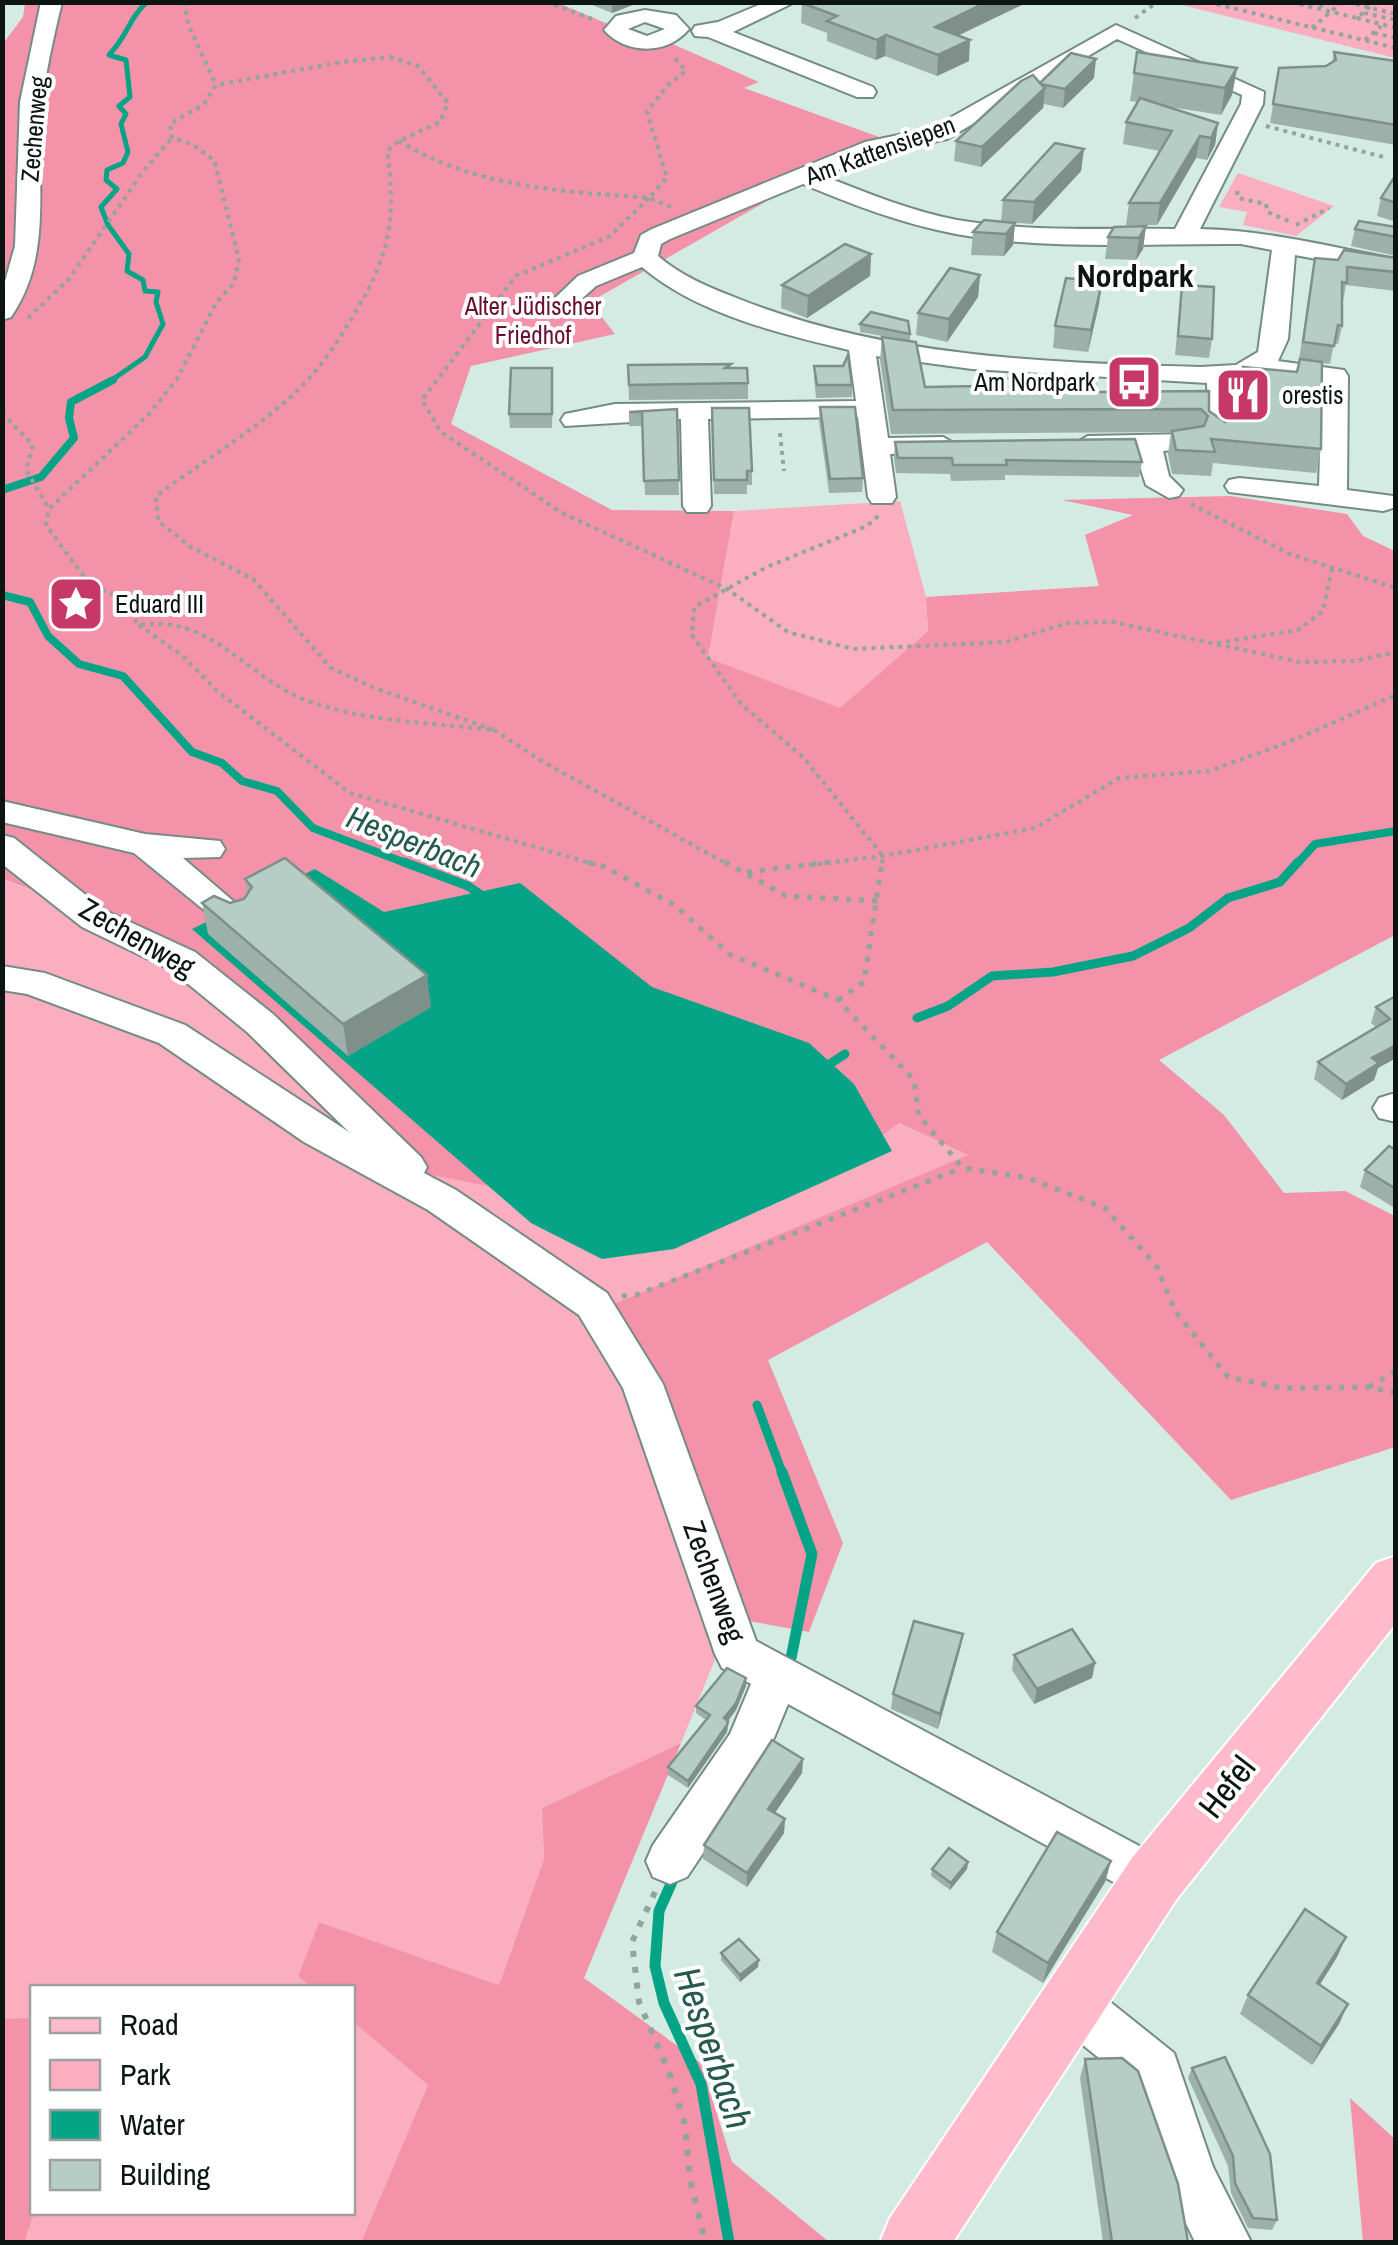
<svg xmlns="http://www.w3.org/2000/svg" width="1398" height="2245" font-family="'Archivo Narrow',sans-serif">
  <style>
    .green { fill: #faaebf }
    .forest { fill: #f492a9 }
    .water { fill: #06a487 }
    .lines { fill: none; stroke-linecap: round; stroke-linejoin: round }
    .stream-far3 { stroke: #06a487; stroke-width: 5 }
    .stream-far2 { stroke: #06a487; stroke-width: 8 }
    .stream-far1 { stroke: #06a487; stroke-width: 9 }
    .stream { stroke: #06a487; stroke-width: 11 }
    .minor-casing { stroke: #758b84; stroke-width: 4 }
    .major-casing { stroke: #fff; stroke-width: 4 }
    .path-far2 { stroke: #91a49d; stroke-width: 4; stroke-dasharray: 4 5; stroke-linecap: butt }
    .path-far1 { stroke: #91a49d; stroke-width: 5; stroke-dasharray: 5 8; stroke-linecap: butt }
    .path { stroke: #91a49d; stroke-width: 6; stroke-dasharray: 6 10; stroke-linecap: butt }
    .minor { fill: #fff; fill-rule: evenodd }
    .major { fill: #ffbacb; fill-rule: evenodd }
    .wall { fill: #9db0aa }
    .shaded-wall { fill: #7f908b }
    .building { fill: #b6cdc6; stroke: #7f908b; stroke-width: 2.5 }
    .labels { text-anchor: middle; stroke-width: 8; stroke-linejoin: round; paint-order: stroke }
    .far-street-label { font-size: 25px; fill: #0c1512; stroke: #fff }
    .far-park-label { font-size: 25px; fill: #681131; stroke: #fff }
    .far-poi-label { font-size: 25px; fill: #0c1512; stroke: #fff; text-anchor: start }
    .street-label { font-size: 30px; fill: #0c1512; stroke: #fff }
    .far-district-label { font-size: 32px; font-weight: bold; fill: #0c1512; stroke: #fff }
    .water-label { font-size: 32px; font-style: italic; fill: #265a4c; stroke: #fff }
    .near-street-label { font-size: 35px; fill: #0c1512; stroke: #fff }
    .near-water-label { font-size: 38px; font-style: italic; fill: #265a4c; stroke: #fff }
  </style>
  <rect width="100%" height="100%" fill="#d3ebe3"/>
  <g class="green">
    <path d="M1174,3H1395V58Z"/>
    <path d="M1238,173L1334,206L1296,236L1243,225L1247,212L1219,207Z"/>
    <path d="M900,501L926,597L928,631L840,709L708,658L734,511Z"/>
    <path d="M2,879L181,946L427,1174L855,1155L898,1123L969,1155L608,1307L732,1618L681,1743L542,1808L544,1859L499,1985L319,1922L298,1976L311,1987L32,1988V2212H352L353,2022L428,2085L361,2242H3Z"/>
  </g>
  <g class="forest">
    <path d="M25,3H558L608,24L609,30L668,42L759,82L744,88L879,137L590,302L615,334L471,366L451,424L612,510L734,511L708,658L840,708L928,631L926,597L1099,586L1085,535L1133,515L1062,500L1230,496L1347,514L1363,536L1395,551V935L1159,1060L1224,1115L1284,1193L1345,1191L1395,1216V1447L1231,1500L987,1242L768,1360L843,1543L809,1632L732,1618L607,1307L968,1155L899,1123L855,1155L540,1196L427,1174L181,946L3,879L2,45L23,17Z"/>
    <path d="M681,1743L584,1978L701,2063L732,2162L829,2242H361L428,2085L353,2022L352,1988L311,1987L298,1976L319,1922L499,1985L544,1859L542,1808Z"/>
    <path d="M32,2018L34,2213L24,2242H3V2019Z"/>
    <path d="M1350,2098L1395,2139V2242H1363Z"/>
  </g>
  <path class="water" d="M315,869L384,912L520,883L652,987L809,1043L854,1084L892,1151L674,1249L602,1259L531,1223L192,929Z"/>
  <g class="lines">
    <path class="stream-far3" d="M109,382L145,357L163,324L156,302L158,292L145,291L143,280L127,271L129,254L108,225L101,207L117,189L106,180L107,170L123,163L128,152L121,124L126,114L119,106L130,97L126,60L109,55C128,35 129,18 147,2"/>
    <g class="stream-far2">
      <path d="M2,490L41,477L74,438L69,418L71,402L113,380"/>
      <path d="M2,595L30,602L48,636L79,664L123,676L192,752L222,763L242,781L277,791L313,828L411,865"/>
      <path d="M1296,865L1315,844L1396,831"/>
    </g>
    <g class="stream-far1">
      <path d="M404,862L468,886L487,899"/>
      <path d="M917,1018L948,1006L992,976L1053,972L1133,956L1189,928L1228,898L1280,882L1298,862"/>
      <path d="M822,1069L845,1054"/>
      <path d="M757,1405L783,1475"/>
    </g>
    <g class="stream">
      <path d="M782,1472L812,1554L791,1658"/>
      <path d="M675,1875L659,1911L655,1966L664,2003L701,2084L729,2242"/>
    </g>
    <g class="minor-casing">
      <g id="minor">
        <path d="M41,2H62C53,40 44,78 41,116C36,186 53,256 11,317L2,320V292L15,246L20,102Z"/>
        <path d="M766,2H795L733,32L873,87L876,92L873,97H857L708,37L695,36L692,31L695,26L718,22Z"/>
        <path d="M645,10L676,15L689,29C668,55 626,55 604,30L616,16ZM645,22L665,29L647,36L628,29Z"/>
        <path d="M1116,25L1264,92L1263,104L1200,229C1267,230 1330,247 1396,259V274L1295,255L1288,339L1278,361L1344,370L1348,376L1347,490L1393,496V508L1383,511L1229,492L1225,486L1229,480L1239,478L1319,486L1322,382L1261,374L1234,381L1237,435L1223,443L1209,435L1207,383L972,369L876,356L888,438L943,437L957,445L943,453L890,454L896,497L892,503H872L868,497L858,417L708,419L711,506L707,512H687L683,506L681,419L565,426L561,420L565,414L615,404L856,401L849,350C781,334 697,314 642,267L596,286L576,304H558L554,299L578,276L634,253L641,235L652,229L865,142L932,128ZM1117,39L1242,95L1241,104L1175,229C1103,228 1028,232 957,220C910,211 867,193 824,176L879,153L947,139ZM803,184C853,205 903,224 956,234C1049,251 1148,243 1241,244L1272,250L1258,352L1236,365L1201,367C1046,363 884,357 739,299C710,288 681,276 658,256L661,244L670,239Z"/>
        <path d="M1187,434L1197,436L1201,442L1197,448L1163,451L1169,476L1183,490L1179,496L1169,498L1146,485L1135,451L1088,452L1074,444L1088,436Z"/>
        <path d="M2,801L145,834L220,841L225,849L220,857L183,858L254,919L249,927L237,931L225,927L134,853L2,822Z"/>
        <path d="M2,835L14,838L106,911L195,952L273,1014L421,1157L427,1167L424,1173L456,1190L607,1293L663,1384L756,1641L1171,1863L1178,1879L1171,1895L1154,1902L1137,1895L788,1704L764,1762L687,1877L670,1884L653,1877L646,1861L653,1845L730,1734L751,1684L722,1668L715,1654L623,1388L579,1315L428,1210L304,1142L159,1043L27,994L2,990V966L45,973L185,1025L349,1132L247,1032L171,970L82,927L2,864Z"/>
        <path d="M1392,1094L1396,1095V1122L1379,1118L1373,1108L1379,1098Z"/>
        <path d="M1071,1978L1089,1985L1174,2053L1213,2167L1251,2242H1195L1164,2178L1135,2087L1053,2021L1046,2003L1053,1985Z"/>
      </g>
    </g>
    <g class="major-casing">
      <path id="major" d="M1396,1556V1623L1176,1900L953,2242H880L890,2218L1132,1858L1376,1563Z"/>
    </g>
    <g class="path-far2">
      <path d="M184,2L188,24L216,85"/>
      <path d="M546,2L595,20"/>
      <path d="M1208,2L1396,48"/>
      <path d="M1291,2L1357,18L1375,2"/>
      <path d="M1311,2L1324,6"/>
      <path d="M1347,2L1396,14"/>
      <path d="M1364,13L1396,20"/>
      <path d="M1135,18L1157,2"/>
      <path d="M1357,18L1396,28"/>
      <path d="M1312,28L1342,2"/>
      <path d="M1374,33L1396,38"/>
      <path d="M1365,40L1381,26"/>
      <path d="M390,57L418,66L448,103L440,122L399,141L387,151C397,222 389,257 352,318C336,344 320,369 297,391C256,430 202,462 156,496L158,521L191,547L253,579L331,668L377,689L494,730C434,723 368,722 311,702C247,680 214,614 139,625L115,596L88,582L46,525L49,509L149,414L177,379L216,303L234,283L239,259L214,160L191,144L172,138L170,124L204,104L216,85L342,62Z"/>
      <path d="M1266,126L1387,158"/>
      <path d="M399,141C476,188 561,191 649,198"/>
      <path d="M1237,191L1238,198L1266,204L1267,212L1289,221"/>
      <path d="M649,198L610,236L516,276L422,400L441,432L562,513L727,589L788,632L853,649L1005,642L1068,623L1113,622L1300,662L1353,661L1396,652"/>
      <path d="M671,207L649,198L667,178L647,112L667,86L686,71L672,55"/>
      <path d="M1296,225L1329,208"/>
      <path d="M28,318L69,279L144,170L172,138"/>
      <path d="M2,413L33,445L26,470L49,509"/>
      <path d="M780,433L784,471"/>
      <path d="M1191,504L1290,554L1396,588"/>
      <path d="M878,516L867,526L767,567L694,607L692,635L741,704L803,757L883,856L882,865"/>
      <path d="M139,625L183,656L217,691L350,793L597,865"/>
      <path d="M1217,643L1298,630L1323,611L1332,568"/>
      <path d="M494,730L540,760L729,865"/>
      <path d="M809,865L883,856L1035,828L1119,778L1209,771L1289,742L1396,695"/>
    </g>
    <g class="path-far1">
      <path d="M588,862L605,867L676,906L729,954L838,1000L914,1080L919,1116L963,1168L1028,1178L1105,1208L1157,1267L1175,1311L1228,1377L1282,1388L1369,1387L1396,1393"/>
      <path d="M725,862L786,896L879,901"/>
      <path d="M747,872L830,862"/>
      <path d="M838,1000L864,982L882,862"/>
      <path d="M622,1296L636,1295L962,1168"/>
      <path d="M1369,1387L1396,1371"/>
    </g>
    <path class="path" d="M655,1892L632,1942L639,2002L670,2075L685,2125L690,2179L705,2242"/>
    <use href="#minor" class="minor"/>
    <use href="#major" class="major"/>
  </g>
  <g class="wall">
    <path d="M585,2H640L612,13Z"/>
    <path d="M1028,2L958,36L969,61L937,76L885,56L876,60L827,41V33L801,23L802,3Z"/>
    <path d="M1137,52L1237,68L1232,95L1221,115L1164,106L1218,123L1215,145L1207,160L1196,158L1157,225H1126L1129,203L1160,151L1123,144L1126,122L1138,102L1130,101Z"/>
    <path d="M1334,52L1396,61V145L1270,123L1279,68L1326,66L1332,62Z"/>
    <path d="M1094,78L1063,108L1044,104L1043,108L981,167L954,161L956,141L1040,83Z"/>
    <path d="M1084,149L1081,171L1032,224L1005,222L1015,223L1013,245L1004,256L971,255L973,232L1001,221L1003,200Z"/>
    <path d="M1396,176V222L1377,216L1381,198Z"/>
    <path d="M1146,226L1143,249L1136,260L1105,259L1108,237Z"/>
    <path d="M1396,227V256L1351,246L1355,229Z"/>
    <path d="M871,254L870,276L807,318L781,308L782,285Z"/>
    <path d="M1315,258L1338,260L1396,258V291L1346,285L1343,301L1342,300V326L1338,344L1334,343L1330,364L1322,363L1321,449L1316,473L1213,463L1211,476L1172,474L1168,454L1171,432L891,434L880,360L882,337L900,339L860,332V324L910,334V341L925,387L976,386L977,379L1097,392L1209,391V411L1225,422L1240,414L1238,390L1243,367L1297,372Z"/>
    <path d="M980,275L978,297L947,342L916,335L918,313Z"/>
    <path d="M1102,282L1099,304L1088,352L1053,348L1055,326Z"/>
    <path d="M1182,285L1212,339L1209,358L1175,355Z"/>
    <path d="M731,364V368L748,383V399L629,400L628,365Z"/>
    <path d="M814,366L852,385V397L816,398L814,378Z"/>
    <path d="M553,382L552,428H510L509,414Z"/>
    <path d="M820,407L863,478L862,492L829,493L819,421Z"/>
    <path d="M712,408L752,471V485H747V494H714Z"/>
    <path d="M677,409L679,495H645L643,426H629V412Z"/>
    <path d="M895,442L1142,462L1139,477L1005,475V480L951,481L950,474L896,473L894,458Z"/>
    <path d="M245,879L431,1007L348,1056L208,934L202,903H230L244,899L247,894Z"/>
    <path d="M1396,996V1058L1378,1068L1374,1080L1342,1100L1314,1079L1318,1062L1376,1027L1371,1023L1376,1007Z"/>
    <path d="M1396,1150L1395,1208L1360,1187L1365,1170Z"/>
    <path d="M963,1634L960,1649L938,1729L891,1709L893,1694Z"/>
    <path d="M1014,1655L1095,1663L1092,1678L1034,1704L1012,1670Z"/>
    <path d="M746,1678V1686L736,1710L728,1721V1728L727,1732L688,1788L668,1775V1767L706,1720L696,1713V1706Z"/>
    <path d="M803,1759L802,1773L775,1813L785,1819L784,1833L747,1887L703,1859L704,1845Z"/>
    <path d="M1111,1861L1105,1882L1043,1983L992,1952L997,1932Z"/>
    <path d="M968,1862L967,1869L950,1890L931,1876L932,1869Z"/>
    <path d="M1346,1937L1337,1957L1320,1985L1348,2004L1339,2024L1312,2065L1240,2014L1248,1995Z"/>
    <path d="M721,1953L758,1967L740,1982L721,1960Z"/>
    <path d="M1085,2059L1188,2242H1103L1080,2078Z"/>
    <path d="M1192,2068L1277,2220L1272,2230L1248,2228L1231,2193L1228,2166L1188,2078Z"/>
  </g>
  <g class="shaded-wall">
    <path d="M612,2H640L612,13Z"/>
    <path d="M987,2H1028L933,47L935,27Z"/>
    <path d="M886,35L885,56L876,60L877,40Z"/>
    <path d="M970,40L969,61L937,76L938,55Z"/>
    <path d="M1096,59L1094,78L1063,108L1065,89Z"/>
    <path d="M1237,68L1232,95L1221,115L1225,88Z"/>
    <path d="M1045,88L1043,108L981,167L982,147Z"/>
    <path d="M1218,123L1215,145L1207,160L1211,138Z"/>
    <path d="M1200,136L1196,158L1157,225L1160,203Z"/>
    <path d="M1084,149L1081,171L1032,224L1034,202Z"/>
    <path d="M1015,223L1013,245L1004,256L1006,234Z"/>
    <path d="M1146,226L1143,249L1136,260L1139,238Z"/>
    <path d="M871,254L870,276L807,318L808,296Z"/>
    <path d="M980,275L978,297L947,342L949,319Z"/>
    <path d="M1102,282L1099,304L1088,352L1091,330Z"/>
    <path d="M427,975L431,1007L348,1056L343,1024Z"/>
    <path d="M1396,1045V1058L1378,1068L1374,1080L1342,1100L1346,1084L1372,1058Z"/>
    <path d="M963,1634L960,1649L938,1729L940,1714Z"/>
    <path d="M1095,1663L1092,1678L1034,1704L1037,1689Z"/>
    <path d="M746,1678V1686L736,1710L724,1726V1718Z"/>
    <path d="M728,1721L727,1732L688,1788V1781Z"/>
    <path d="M803,1759L802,1773L768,1823V1809Z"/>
    <path d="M785,1819L784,1833L747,1887V1873Z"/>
    <path d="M1111,1861L1105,1882L1043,1983L1048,1963Z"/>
    <path d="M968,1862L967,1869L950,1890L951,1883Z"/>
    <path d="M1346,1937L1337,1957L1308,2003L1317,1983Z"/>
    <path d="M759,1960L758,1967L740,1982V1975Z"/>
    <path d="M1348,2004L1339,2024L1312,2065L1321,2046Z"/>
  </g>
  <g class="building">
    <path d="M987,2L935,27L970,40L938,55L886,35L877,40L827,21L837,16L802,3Z"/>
    <path d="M1137,52L1237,68L1225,88L1134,73Z"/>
    <path d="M1334,52L1396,61V125L1273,104L1279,68L1326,66L1336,60Z"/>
    <path d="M1071,53L1096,59L1065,89L1041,84L1045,88L982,147L956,141L1021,81L1033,75L1040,83Z"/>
    <path d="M1140,98L1218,123L1211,138L1200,136L1160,203H1129L1172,131L1126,122Z"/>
    <path d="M1055,143L1084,149L1034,202L1003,200Z"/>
    <path d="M1395,176H1396V203L1381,198Z"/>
    <path d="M984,220L1015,223L1006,234L973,232Z"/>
    <path d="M1359,221L1396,227V237L1355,229Z"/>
    <path d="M1146,226L1139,238L1108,237L1114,227Z"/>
    <path d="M845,244L871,254L808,296L782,285Z"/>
    <path d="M1344,250L1396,258V272L1347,267V283L1342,282V326L1338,325L1334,346L1303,342L1315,258L1338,260Z"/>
    <path d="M950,268L980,275L949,319L918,313Z"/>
    <path d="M1066,278L1102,282L1091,330L1055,326Z"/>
    <path d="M1182,285L1214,287L1212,339L1178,336Z"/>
    <path d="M871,312L908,321L910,334L860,324Z"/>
    <path d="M882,337L916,342L925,387L978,386L977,379L1094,378L1097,392L1209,391V411L1225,422L1245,411L1243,367L1297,372L1300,359L1322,362L1321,449L1211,439L1215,452L1176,450L1172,431L1204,426L1208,416L1201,409L893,410Z"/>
    <path d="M848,355L852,385H817L814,366H843Z"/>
    <path d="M731,364L725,368H747L748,383L629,385L628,365Z"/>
    <path d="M511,368H552V414H509Z"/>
    <path d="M820,407H855L863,478L830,479Z"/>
    <path d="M712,408H749L752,471H747V480H714Z"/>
    <path d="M677,409L679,480L644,481L642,412H629Z"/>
    <path d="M1135,439L1142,462L1006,460L1007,465H953L952,458H898L895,442Z"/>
    <path d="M285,858L427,975L343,1024L202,903L214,896L230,903L244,899L252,887L245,879Z"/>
    <path d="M1396,996V1045L1372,1058L1379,1063L1346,1084L1318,1062L1390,1019L1376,1007Z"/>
    <path d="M1389,1146L1396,1150V1189L1365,1170Z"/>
    <path d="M914,1621L963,1634L940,1714L893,1694Z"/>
    <path d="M1072,1629L1095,1663L1037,1689L1014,1655Z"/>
    <path d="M727,1668L746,1678L736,1703L724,1718L728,1721L727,1725L688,1781L668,1767L710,1715L696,1706Z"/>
    <path d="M772,1740L803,1759L768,1809L785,1819L747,1873L704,1845Z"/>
    <path d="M1057,1832L1111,1861L1048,1963L997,1932Z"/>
    <path d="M949,1848L968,1862L951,1883L932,1869Z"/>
    <path d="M1305,1909L1346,1937L1317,1983L1348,2004L1321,2046L1248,1995Z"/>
    <path d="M739,1939L759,1960L740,1975L721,1953Z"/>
    <path d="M1225,2057L1270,2154L1277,2220L1253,2218L1235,2183L1233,2156L1192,2068Z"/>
    <path d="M1122,2058L1138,2071L1178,2184L1188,2242H1112L1085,2059Z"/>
  </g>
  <defs>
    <g id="bus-square" transform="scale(2.875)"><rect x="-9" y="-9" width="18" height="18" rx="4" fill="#c53868" stroke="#fff"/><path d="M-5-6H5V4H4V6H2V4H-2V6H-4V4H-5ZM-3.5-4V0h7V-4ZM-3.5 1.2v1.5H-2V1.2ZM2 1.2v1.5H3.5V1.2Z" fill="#fff"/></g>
    <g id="restaurant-square" transform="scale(2.875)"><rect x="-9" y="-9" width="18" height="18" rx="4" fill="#c53868" stroke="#fff"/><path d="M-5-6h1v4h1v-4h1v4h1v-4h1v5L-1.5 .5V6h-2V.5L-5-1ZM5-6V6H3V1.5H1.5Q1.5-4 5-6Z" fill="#fff"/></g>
    <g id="sight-square" transform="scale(2.875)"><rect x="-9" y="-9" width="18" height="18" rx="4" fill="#c53868" stroke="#fff"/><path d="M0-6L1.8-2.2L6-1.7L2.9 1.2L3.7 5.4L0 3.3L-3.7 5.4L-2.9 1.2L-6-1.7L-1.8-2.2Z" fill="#fff"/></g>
  </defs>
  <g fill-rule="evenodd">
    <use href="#bus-square" x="1134" y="382"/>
    <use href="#restaurant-square" x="1243" y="395"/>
    <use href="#sight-square" x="76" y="604"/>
  </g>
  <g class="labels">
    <g class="far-street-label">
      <text transform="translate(34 129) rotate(-85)" y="9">Zechenweg</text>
      <text transform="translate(880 150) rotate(-20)" y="9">Am Kattensiepen</text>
    </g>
    <g class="far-park-label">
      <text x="533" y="315">Alter Jüdischer<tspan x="533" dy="29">Friedhof</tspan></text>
    </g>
    <g class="far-poi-label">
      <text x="1095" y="391" text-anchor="end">Am Nordpark</text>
      <text x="1282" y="404">orestis</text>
      <text x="115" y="613">Eduard III</text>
    </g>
    <g class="street-label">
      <text transform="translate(137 938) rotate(30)" y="10">Zechenweg</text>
      <text transform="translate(714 1582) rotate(70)" y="10">Zechenweg</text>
    </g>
    <g class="far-district-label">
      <text x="1135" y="287">Nordpark</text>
    </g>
    <g class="water-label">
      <text transform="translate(414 842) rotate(22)" y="11">Hesperbach</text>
    </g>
    <g class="near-street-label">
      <text transform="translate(1227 1787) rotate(-52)" y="12">Hefel</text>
    </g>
    <g class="near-water-label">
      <text transform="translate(713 2048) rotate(71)" y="13">Hesperbach</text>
    </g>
  </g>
  <rect width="1398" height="2245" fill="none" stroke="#0c1512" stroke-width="10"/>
  <rect x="30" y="1985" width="325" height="230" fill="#ffffff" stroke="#9ea1a0" stroke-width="2.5"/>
  <rect x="50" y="2018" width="50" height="15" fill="#ffbacb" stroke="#9ea1a0" stroke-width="2.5"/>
  <text x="120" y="2035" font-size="30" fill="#0c1512">Road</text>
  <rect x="50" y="2060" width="50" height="30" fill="#faaebf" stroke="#9ea1a0" stroke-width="2.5"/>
  <text x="120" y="2085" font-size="30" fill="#0c1512">Park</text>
  <rect x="50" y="2110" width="50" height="30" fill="#06a487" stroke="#9ea1a0" stroke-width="2.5"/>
  <text x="120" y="2135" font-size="30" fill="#0c1512">Water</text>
  <rect x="50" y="2160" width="50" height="30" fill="#b6cdc6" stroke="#9ea1a0" stroke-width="2.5"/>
  <text x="120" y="2185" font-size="30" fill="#0c1512">Building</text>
</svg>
